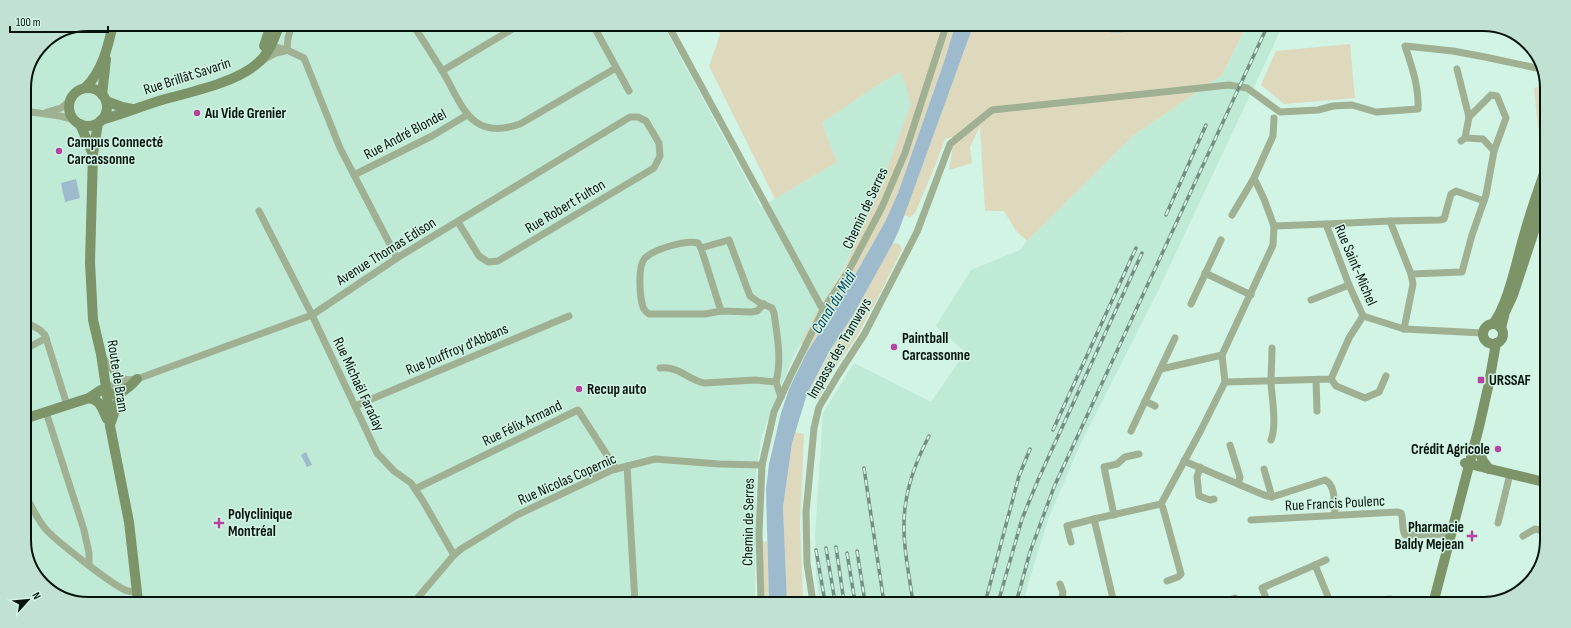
<svg xmlns="http://www.w3.org/2000/svg" width="1571" height="628" font-family="'Sofia Sans Condensed',sans-serif">
  <style>
    .built { fill: #bfead6 }
    .green { fill: #ded8bd }
    .water { fill: #9dbbcd }
    .lines { fill: none; stroke-linecap: round; stroke-linejoin: round }
    .stream { stroke: #9dbbcd; stroke-width: 2 }
    .street { stroke: #a0b193; stroke-width: 7 }
    .secondary { stroke: #7c9468; stroke-width: 10 }
    .rail-casing { stroke: #758e82; stroke-width: 3.5 }
    .rail { stroke: #d1f4e4; stroke-width: 2; stroke-dasharray: 6; stroke-linecap: butt }
    .poi-dot { fill: #b544a0; stroke: #d1f4e4; stroke-width: 1.5 }
    .labels { text-anchor: middle; stroke-width: 3; stroke-linejoin: round; paint-order: stroke }
    .street-label { font-size: 15px; fill: #07140e; stroke: #d1f4e4 }
    .poi-label { font-size: 15px; font-weight: bold; fill: #07140e; stroke: #d1f4e4; text-anchor: start }
    .water-label { font-size: 16px; font-style: italic; fill: #05425b; stroke: #d1f4e4 }
    .rim { fill: none; stroke: #07140e; stroke-width: 2 }
  </style>
  <rect width="100%" height="100%" fill="#d1f4e4"/>
  <g class="built">
    <path d="M88,24L663,25L761,207L837,162L822,123L873,88L900,72L915,104L879,204L793,357L762,435L756,471L755,602L67,601L37,579L24,545V84L43,42Z"/>
    <path d="M1246,27H1282L1157,293L1079,447L1049,517L1029,581L1023,603L820,602L816,576L815,535L823,413L854,363L931,402L965,352L936,326L971,270L1020,250L1027,241L1134,135L1222,75Z"/>
  </g>
  <g class="green">
    <path d="M715,26H955L944,62L898,193L885,222L855,275L806,354L802,348L801,342L819,308L845,267L884,178L911,104L906,86L900,72L873,88L822,123L837,162L775,199L709,66L720,35Z"/>
    <path d="M973,26L1246,27L1222,75L1134,135L1027,241L1017,232L1004,211H985L980,126L970,147L972,163L949,170L952,153V137L945,139L935,166L915,213L910,217L904,215Z"/>
    <path d="M1350,44L1355,98L1284,104L1261,85L1276,51Z"/>
    <path d="M1547,84L1546,134L1538,128L1534,88Z"/>
    <path d="M893,243L899,244L902,249L881,292L857,336L833,371L819,399L813,398L809,391C835,341 865,293 893,243Z"/>
    <path d="M795,432L804,434L800,523L803,602H787L783,507L792,443Z"/>
    <path d="M763,541L767,542L769,602H763L761,547Z"/>
  </g>
  <g class="water">
    <path d="M955,26H973L899,230L893,243L853,315L829,352L807,394L792,443L783,507L787,602H769L766,489L769,464L781,413L789,389L806,354L855,275L885,222L898,193L944,62Z"/>
    <path d="M76,179L80,198L65,202L61,183Z"/>
    <path d="M306,452L312,465L307,467L301,455Z"/>
  </g>
  <g class="lines">
    <path class="stream" d="M1093,26C1107,32 1122,34 1136,27"/>
    <g class="street">
      <path d="M413,25C423,40 433,56 443,72C463,107 471,141 520,124L616,68"/>
      <path d="M593,25L629,91"/>
      <path d="M668,25L823,310"/>
      <path d="M273,42L275,47L287,50L304,58L340,148L397,258"/>
      <path d="M287,50L288,38L292,24"/>
      <path d="M263,60L276,53L285,51"/>
      <path d="M1457,69L1469,117"/>
      <path d="M442,71L519,25"/>
      <path d="M24,111L60,116L75,120"/>
      <path d="M47,112L61,108L70,101"/>
      <path d="M1465,138L1483,139L1494,151"/>
      <path d="M354,175L432,136L467,115"/>
      <path d="M259,211L312,315L377,453L394,471L411,483L423,501L454,555"/>
      <path d="M1232,215L1254,178"/>
      <path d="M1390,221L1440,220L1444,219L1451,194L1456,191L1484,201"/>
      <path d="M1326,224L1390,221L1411,274L1413,284L1404,329"/>
      <path d="M1274,226L1326,224L1349,285L1363,316L1404,329L1483,333"/>
      <path d="M701,248L698,243C685,240 654,249 645,258C637,267 640,297 643,307C644,310 646,312 649,314H705L721,311L751,312L757,311L764,304"/>
      <path d="M1205,273L1251,295"/>
      <path d="M1411,274L1462,272L1472,235L1486,195L1494,151L1506,118L1497,96L1491,95L1469,117L1465,138L1461,141"/>
      <path d="M1311,300L1349,285"/>
      <path d="M1191,304L1221,240"/>
      <path d="M721,311L701,248L729,240L750,296L760,303L772,308L774,313C777,335 782,359 776,382"/>
      <path d="M24,321L40,330L45,335L67,405"/>
      <path d="M24,350L46,338"/>
      <path d="M103,357C109,367 115,375 126,380"/>
      <path d="M660,368C679,366 687,379 704,383L755,380L776,382L781,397"/>
      <path d="M1161,369L1222,355"/>
      <path d="M1331,379L1336,386L1365,398L1379,392L1386,376"/>
      <path d="M1316,380L1317,411"/>
      <path d="M1225,382L1331,379L1349,338L1363,316"/>
      <path d="M103,389L126,380L137,379L312,315L397,258L630,117H638L646,121L659,143L660,156L654,168L498,261L488,262L479,256L458,222"/>
      <path d="M1145,401L1155,406"/>
      <path d="M355,406L569,316"/>
      <path d="M46,412L84,530L89,553V564"/>
      <path d="M1131,431L1175,338"/>
      <path d="M1271,440C1277,425 1272,399 1271,383C1271,371 1272,360 1272,348"/>
      <path d="M1230,445L1240,477L1238,484"/>
      <path d="M1184,461L1264,495L1272,497L1325,480C1336,485 1334,504 1335,515"/>
      <path d="M627,466L635,602"/>
      <path d="M1200,467L1197,477L1199,496L1210,500L1214,499"/>
      <path d="M1264,469L1272,497"/>
      <path d="M415,489L578,410L616,469"/>
      <path d="M24,492C30,504 36,517 44,527C52,538 117,589 128,591C130,592 134,591 137,591"/>
      <path d="M1161,504L1163,508L1181,574L1178,577L1167,581"/>
      <path d="M1114,515L1104,467L1117,464L1125,457L1139,454"/>
      <path d="M1251,520L1397,512L1401,513C1404,520 1401,528 1405,535L1450,534"/>
      <path d="M1498,523L1510,474"/>
      <path d="M1523,536L1535,529L1544,531"/>
      <path d="M1071,542L1067,526L1094,519"/>
      <path d="M1315,565L1326,560"/>
      <path d="M1060,584L1063,592L1061,603"/>
      <path d="M1378,600L1390,599"/>
      <path d="M415,601L454,555L461,549L517,515L612,470L655,459L719,464L762,465"/>
      <path d="M761,602L759,533L762,465L774,412L790,377L823,310L848,272L882,207L905,153L946,26"/>
      <path d="M813,602L807,563L806,512L814,428L819,407L838,375L865,333L917,232L950,144L992,110L1229,85L1247,88L1280,112L1318,110L1333,106L1352,105L1376,112L1418,109C1419,87 1412,67 1405,46L1453,51L1485,57L1541,69"/>
      <path d="M1331,602L1378,600L1379,604"/>
      <path d="M1114,603L1094,519L1161,504L1200,432L1225,382L1222,355L1273,245L1274,226L1264,199L1254,178L1273,136L1274,118"/>
      <path d="M1222,603L1235,598"/>
      <path d="M1268,603L1262,588L1315,565L1331,604"/>
      <path d="M1484,604L1485,601L1488,599L1494,601"/>
    </g>
    <g class="secondary">
      <path d="M264,46L269,31V24"/>
      <path d="M85,88C102,72 108,47 113,24"/>
      <circle cx="88" cy="107" r="19"/>
      <path d="M102,95L106,59"/>
      <path d="M106,101L122,107L132,109"/>
      <path d="M101,120C122,114 142,106 162,100C191,92 238,82 259,62C269,54 275,36 280,24"/>
      <path d="M98,123L93,154L90,262L93,320L101,354L107,394L110,426L129,522L138,601"/>
      <path d="M80,124L92,152"/>
      <path d="M1493,324C1509,303 1517,258 1525,232C1531,210 1539,189 1546,167"/>
      <circle cx="1493" cy="334" r="10"/>
      <path d="M1501,328L1505,312L1513,295L1546,195"/>
      <path d="M103,391C116,399 127,390 137,379"/>
      <path d="M89,398C101,400 102,409 107,419"/>
      <path d="M24,419L89,398L101,390"/>
      <path d="M111,422L121,393"/>
      <path d="M1475,443L1483,461L1489,469"/>
      <path d="M1465,463L1544,482"/>
      <path d="M1433,604L1479,427L1489,383L1496,343"/>
    </g>
    <g class="rail-casing">
      <g id="rail">
        <path d="M1166,215L1206,125"/>
        <path d="M1053,430L1136,248"/>
        <path d="M864,468L884,603"/>
        <path d="M836,547L844,602"/>
        <path d="M826,548L835,602"/>
        <path d="M816,550L825,602"/>
        <path d="M857,551L865,602"/>
        <path d="M847,553L855,602"/>
        <path d="M913,603C909,572 901,539 905,508C908,482 917,459 929,436"/>
        <path d="M985,603L1019,476L1030,449"/>
        <path d="M998,603L1022,519L1038,480L1142,253"/>
        <path d="M1016,603L1030,552L1054,487L1267,27"/>
      </g>
    </g>
    <use href="#rail" class="rail"/>
  </g>
  <g class="poi-dot">
    <circle cx="197" cy="113" r="4"/>
    <circle cx="59" cy="151" r="4"/>
    <circle cx="894" cy="347" r="4"/>
    <rect x="1477" y="376" width="8" height="8" rx="2"/>
    <circle cx="579" cy="389" r="4"/>
    <circle cx="1498" cy="449" r="4"/>
    <path d="M217 517h4v4h4v4h-4v4h-4v-4h-4v-4h4z"/>
    <path d="M1470 530h4v4h4v4h-4v4h-4v-4h-4v-4h4z"/>
  </g>
  <g class="labels">
    <g class="street-label">
      <text transform="translate(187 76) rotate(-18)" y="5">Rue Brillât Savarin</text>
      <text transform="translate(405 134) rotate(-28)" y="5">Rue André Blondel</text>
      <text transform="translate(565 206) rotate(-31)" y="5">Rue Robert Fulton</text>
      <text transform="translate(865 208) rotate(-65)" y="5">Chemin de Serres</text>
      <text transform="translate(386 251) rotate(-32)" y="5">Avenue Thomas Edison</text>
      <text transform="translate(1356 265) rotate(67)" y="5">Rue Saint-Michel</text>
      <text transform="translate(839 348) rotate(-60)" y="5">Impasse des Tramways</text>
      <text transform="translate(457 349) rotate(-23)" y="5">Rue Jouffroy d'Abbans</text>
      <text transform="translate(118 376) rotate(81)" y="5">Route de Bram</text>
      <text transform="translate(359 384) rotate(65)" y="5">Rue Michaël Faraday</text>
      <text transform="translate(522 423) rotate(-26)" y="5">Rue Félix Armand</text>
      <text transform="translate(567 479) rotate(-24)" y="5">Rue Nicolas Copernic</text>
      <text transform="translate(1335 503) rotate(-3)" y="5">Rue Francis Poulenc</text>
      <text transform="translate(748 522) rotate(-89)" y="5">Chemin de Serres</text>
    </g>
    <g class="poi-label">
      <text x="205" y="118">Au Vide Grenier</text>
      <text x="67" y="147">Campus Connecté<tspan x="67" dy="17">Carcassonne</tspan></text>
      <text x="902" y="343">Paintball<tspan x="902" dy="17">Carcassonne</tspan></text>
      <text x="1489" y="385">URSSAF</text>
      <text x="587" y="394">Recup auto</text>
      <text x="1490" y="454" text-anchor="end">Crédit Agricole</text>
      <text x="228" y="519">Polyclinique<tspan x="228" dy="17">Montréal</tspan></text>
      <text x="1464" y="532" text-anchor="end">Pharmacie<tspan x="1464" dy="17">Baldy Mejean</tspan></text>
    </g>
    <g class="water-label">
      <text transform="translate(833 302) rotate(-58)" y="6">Canal du Midi</text>
    </g>
  </g>
  <path d="M0 0H1571V628H0ZM88 31H1483A57 57 0 0 1 1540 88V540A57 57 0 0 1 1483 597H88A57 57 0 0 1 31 540V88A57 57 0 0 1 88 31Z" fill="#c1e2d3" fill-rule="evenodd"/>
  <path class="rim" d="M88 31H1483A57 57 0 0 1 1540 88V540A57 57 0 0 1 1483 597H88A57 57 0 0 1 31 540V88A57 57 0 0 1 88 31Z"/>
  <g transform="translate(28 600) rotate(63)" stroke="#d1f4e4" stroke-width="3" paint-order="stroke">
  <path d="M0-3L7 15L0 10L-7 15Z" fill="#07140e"/>
  <text y="-6" font-size="11" font-weight="bold" text-anchor="middle" fill="#07140e">N</text>
  </g>
  <path d="M10 26v6h98v-6" fill="none" stroke="#07140e" stroke-width="2"/>
  <text x="16" y="26" font-size="12" fill="#07140e" stroke="#d1f4e4" stroke-width="3" paint-order="stroke">100 m</text>
</svg>
